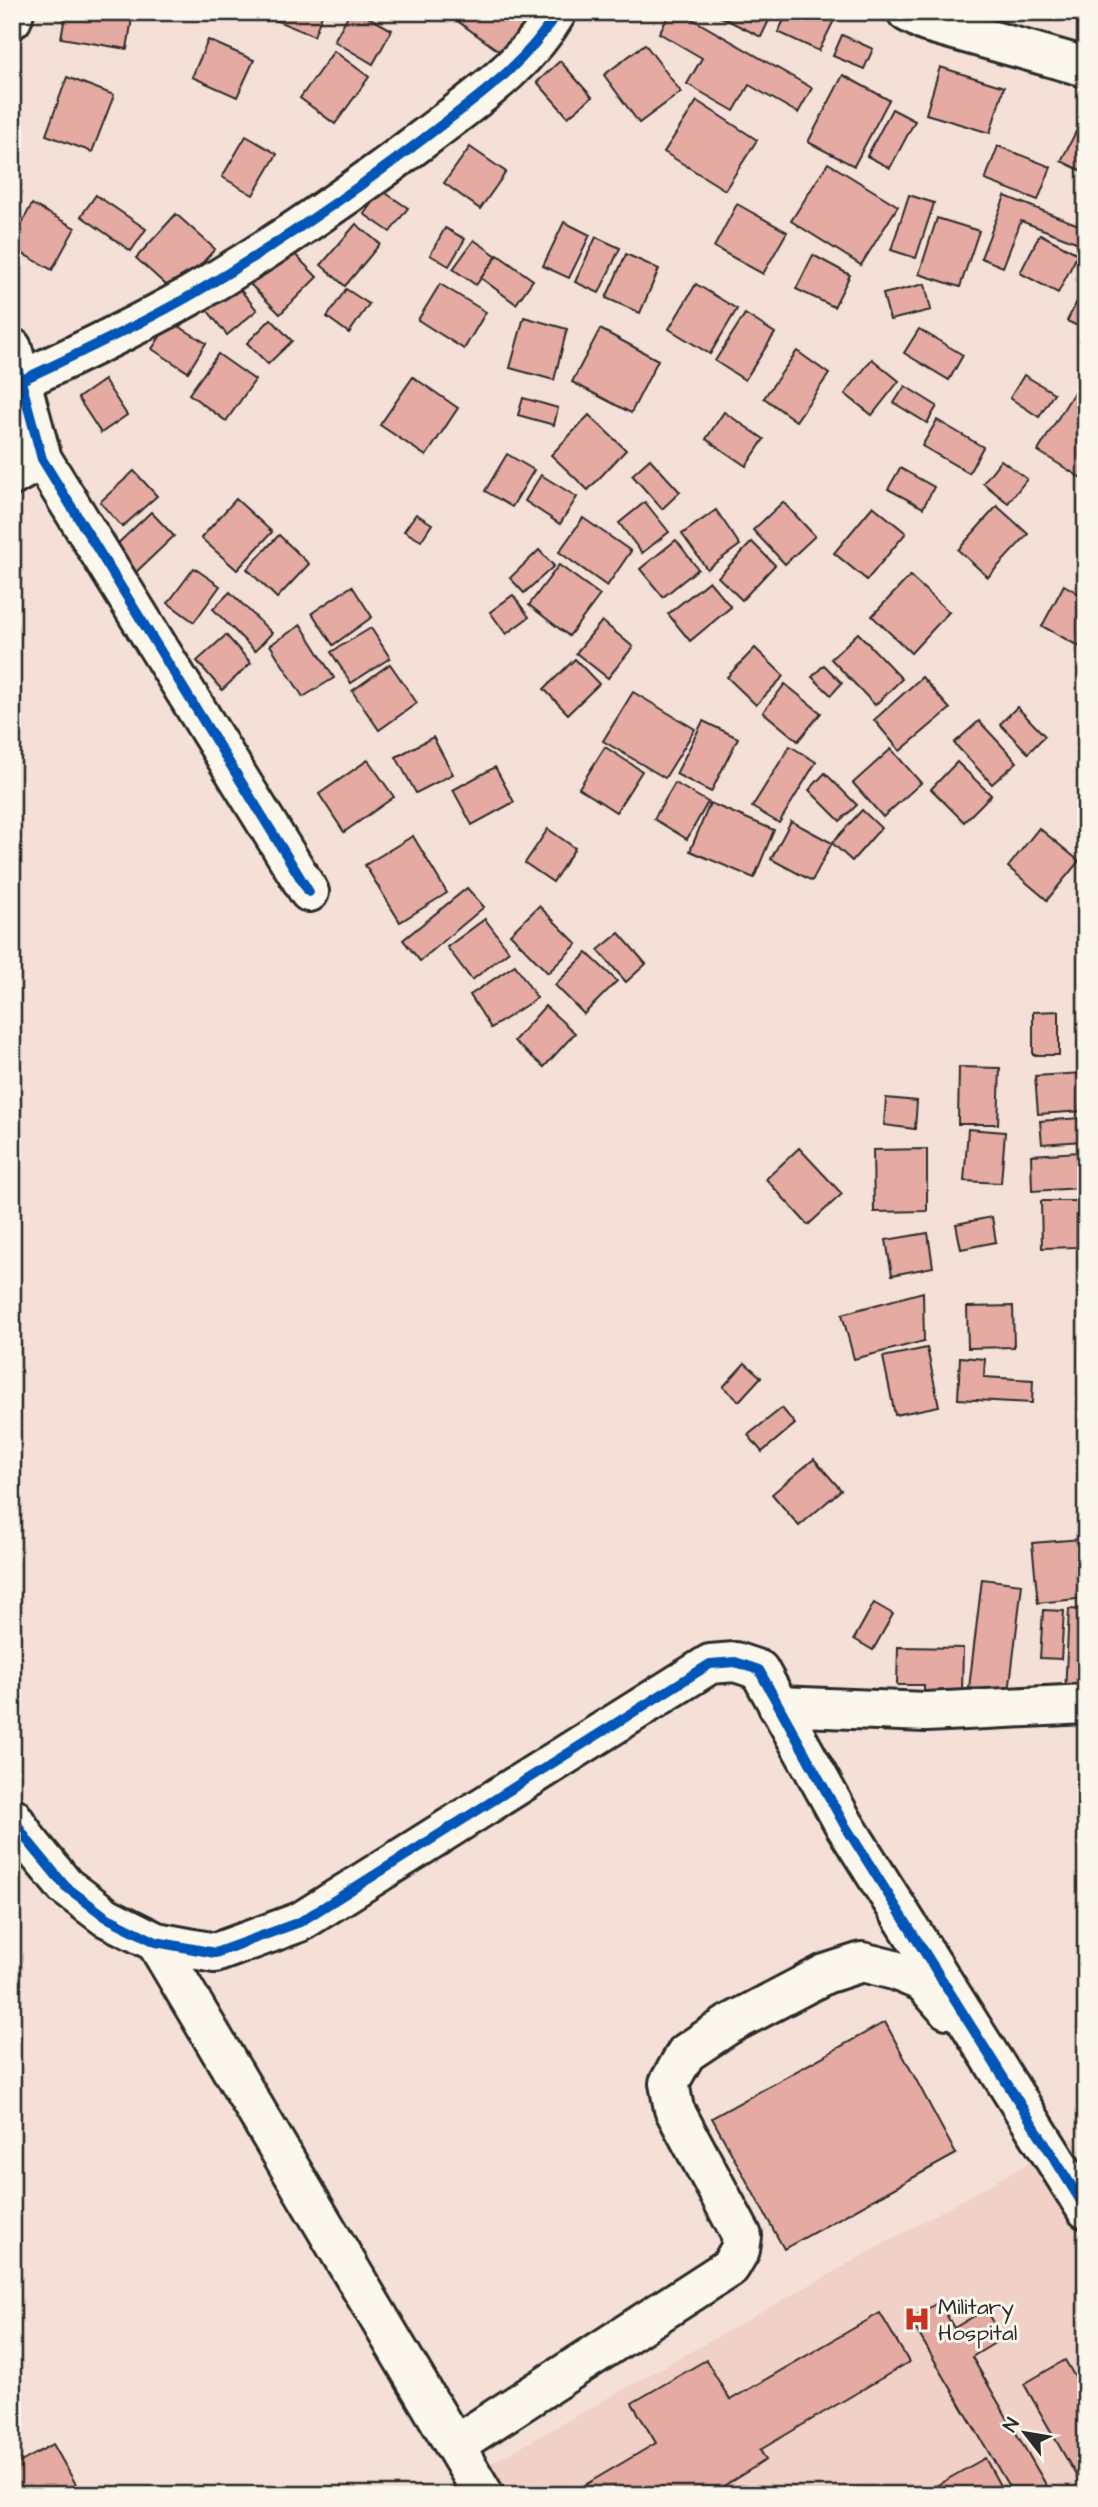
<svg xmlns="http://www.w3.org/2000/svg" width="1098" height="2507" font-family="'Architects Daughter',sans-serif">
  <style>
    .built { fill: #f0d0c7 }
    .building { fill: #e5aba3; stroke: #2b2b2b; stroke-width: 2 }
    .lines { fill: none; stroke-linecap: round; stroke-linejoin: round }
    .minor-casing { stroke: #2b2b2b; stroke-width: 44 }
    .minor { stroke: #fbf7ec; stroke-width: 38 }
    .cycleway-casing { stroke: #fbf7ec; stroke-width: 15 }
    .cycleway { stroke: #0057b8; stroke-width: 10 }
    .labels { text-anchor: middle; stroke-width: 6; stroke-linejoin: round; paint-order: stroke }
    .poi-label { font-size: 23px; fill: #2b2b2b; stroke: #fbf7ec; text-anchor: start }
  </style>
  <rect width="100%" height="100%" fill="#f4e0d6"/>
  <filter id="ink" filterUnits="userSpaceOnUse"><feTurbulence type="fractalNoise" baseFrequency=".0143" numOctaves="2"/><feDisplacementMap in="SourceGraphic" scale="14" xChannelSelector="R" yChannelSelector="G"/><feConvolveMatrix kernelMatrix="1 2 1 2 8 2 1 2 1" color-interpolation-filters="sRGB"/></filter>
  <g filter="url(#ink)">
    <path class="built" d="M1073,2138L1086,2161V2495H476L465,2478Z"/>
    <g class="building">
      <path d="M66,12H133L127,49L61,38Z"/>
      <path d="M272,12H323L314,36L270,18Z"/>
      <path d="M350,12H359L392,30L373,64L334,41Z"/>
      <path d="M462,12H538L506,56L456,20Z"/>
      <path d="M671,12H680L812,88L798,113L749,85L734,111L687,84L702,58L659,33Z"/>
      <path d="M711,12H773L761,37Z"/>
      <path d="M788,12H838L819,51L778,32Z"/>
      <path d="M842,35L873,49L864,69L833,56Z"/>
      <path d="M208,40L254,60L237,97L192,77Z"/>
      <path d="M645,44L681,92L639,123L604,75Z"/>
      <path d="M334,51L369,77L335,124L300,98Z"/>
      <path d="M560,61L592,97L568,117L537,82Z"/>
      <path d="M940,67L1004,87L990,133L926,114Z"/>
      <path d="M843,75L889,100L854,166L808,142Z"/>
      <path d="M67,77L114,95L92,152L46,135Z"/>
      <path d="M697,101L757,140L725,190L664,152Z"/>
      <path d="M892,109L915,121L890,168L867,156Z"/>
      <path d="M1085,114H1086V173L1061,161Z"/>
      <path d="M246,136L277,154L253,195L222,177Z"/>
      <path d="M998,146L1051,167L1038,200L985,180Z"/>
      <path d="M470,147L506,172L480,209L444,183Z"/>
      <path d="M828,163L898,206L861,265L791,221Z"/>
      <path d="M381,190L408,208L390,232L364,214Z"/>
      <path d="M96,195L146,229L131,251L81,216Z"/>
      <path d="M909,195L934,203L916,258L891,250Z"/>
      <path d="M1005,196L1086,228L1084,245L1021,221L1003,267L981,258Z"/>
      <path d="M32,204L75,228L52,270L12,248V241Z"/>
      <path d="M737,204L787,232L763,274L714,247Z"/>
      <path d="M176,214L215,249L175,293L136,258Z"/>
      <path d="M937,218L979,231L960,287L919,274Z"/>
      <path d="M564,222L590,235L569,278L543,266Z"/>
      <path d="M356,224L380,244L345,286L321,265Z"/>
      <path d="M445,228L465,239L449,266L430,255Z"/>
      <path d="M1040,234L1078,254L1058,293L1020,273Z"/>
      <path d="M596,237L620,248L599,293L575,282Z"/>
      <path d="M281,240L317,277L280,314L244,278Z"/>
      <path d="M474,240L497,256L476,285L453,269Z"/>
      <path d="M626,254L659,269L640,313L606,298Z"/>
      <path d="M498,255L533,280L516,304L481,278Z"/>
      <path d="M813,255L850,275L834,307L796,289Z"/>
      <path d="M234,282L257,310L227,335L204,306Z"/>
      <path d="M440,284L486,312L464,349L418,320Z"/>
      <path d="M696,284L737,309L710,354L669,329Z"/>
      <path d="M925,284L931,310L890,320L883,294Z"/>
      <path d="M1086,284V330L1067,321Z"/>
      <path d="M346,289L369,304L349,333L327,317Z"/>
      <path d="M745,314L775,333L745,380L715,361Z"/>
      <path d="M524,317L567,329L554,380L510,368Z"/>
      <path d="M271,319L292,341L268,364L247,343Z"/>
      <path d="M170,321L206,343L188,372L152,349Z"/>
      <path d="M600,329L658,360L631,413L572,382Z"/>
      <path d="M919,329L963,355L949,380L904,353Z"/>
      <path d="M797,351L829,374L796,421L764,398Z"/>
      <path d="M218,354L255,380L226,421L189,394Z"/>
      <path d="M872,359L899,381L872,415L845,394Z"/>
      <path d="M1024,375L1054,393L1039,417L1010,398Z"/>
      <path d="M413,377L458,408L426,456L380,425Z"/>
      <path d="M104,380L127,415L101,433L78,398Z"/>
      <path d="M1079,384L1086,388V481L1038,451Z"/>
      <path d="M905,386L937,406L927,423L894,403Z"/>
      <path d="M523,398L558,408L554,425L518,415Z"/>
      <path d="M724,412L764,439L746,466L706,439Z"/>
      <path d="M589,415L626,450L588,490L551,455Z"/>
      <path d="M937,420L983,447L969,473L922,446Z"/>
      <path d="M507,454L534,470L512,507L485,491Z"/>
      <path d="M650,459L680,492L662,509L632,475Z"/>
      <path d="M1001,460L1027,479L1008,503L983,483Z"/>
      <path d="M900,468L934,487L923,508L888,489Z"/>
      <path d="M134,471L157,496L122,527L100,502Z"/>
      <path d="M541,475L577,497L560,524L525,501Z"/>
      <path d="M236,499L272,532L237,570L201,538Z"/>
      <path d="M645,502L669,532L642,553L619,523Z"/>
      <path d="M783,502L815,536L785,564L753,530Z"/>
      <path d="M873,506L906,533L867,580L834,553Z"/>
      <path d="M997,506L1028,534L988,577L958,550Z"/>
      <path d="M716,510L740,545L707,569L682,534Z"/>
      <path d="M151,512L174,536L134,574L111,550Z"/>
      <path d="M416,514L432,524L421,541L404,531Z"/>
      <path d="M583,518L631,551L607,586L559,552Z"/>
      <path d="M279,535L309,564L277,598L247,569Z"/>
      <path d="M676,540L698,569L663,597L640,569Z"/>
      <path d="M752,542L775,565L742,600L718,577Z"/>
      <path d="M539,550L554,566L524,593L510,578Z"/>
      <path d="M559,565L600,595L569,636L529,605Z"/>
      <path d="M194,568L220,586L194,622L168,603Z"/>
      <path d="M910,576L949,612L911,653L872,616Z"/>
      <path d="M709,581L731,607L690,641L668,614Z"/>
      <path d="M1064,585L1086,598V637L1080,647L1042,626Z"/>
      <path d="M352,586L372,617L333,645L312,613Z"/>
      <path d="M230,592L272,633L255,651L213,609Z"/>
      <path d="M513,595L529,617L506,634L490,612Z"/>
      <path d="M602,621L633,647L608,678L576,653Z"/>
      <path d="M301,625L334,678L303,697L270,645Z"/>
      <path d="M371,628L390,658L351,683L331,652Z"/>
      <path d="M858,633L902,679L875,705L831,659Z"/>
      <path d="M226,635L251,663L222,690L197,661Z"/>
      <path d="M755,648L784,676L756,705L727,677Z"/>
      <path d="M575,659L599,684L568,714L544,689Z"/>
      <path d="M390,664L417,703L379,730L352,691Z"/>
      <path d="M824,665L842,683L831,695L812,677Z"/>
      <path d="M922,677L950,709L900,751L874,720Z"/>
      <path d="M785,684L821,713L798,741L763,712Z"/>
      <path d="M633,692L695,729L665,778L603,741Z"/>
      <path d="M1017,707L1045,736L1028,753L1000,724Z"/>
      <path d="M703,721L738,738L711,792L676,774Z"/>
      <path d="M979,721L1017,762L992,784L954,743Z"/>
      <path d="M433,737L453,774L416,793L396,757Z"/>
      <path d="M790,746L816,762L779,823L752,807Z"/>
      <path d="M605,747L642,771L616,812L579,788Z"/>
      <path d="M891,749L921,783L883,817L853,783Z"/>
      <path d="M368,760L394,797L344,832L319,794Z"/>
      <path d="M957,762L991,795L964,822L931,789Z"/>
      <path d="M495,767L514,802L472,825L453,790Z"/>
      <path d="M825,773L857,805L840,821L809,790Z"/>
      <path d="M675,783L708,802L687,839L654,819Z"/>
      <path d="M710,803L774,830L754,878L690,851Z"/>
      <path d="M862,810L881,828L852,861L832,843Z"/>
      <path d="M791,821L832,843L812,881L771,859Z"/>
      <path d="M1039,828L1079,861L1047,900L1008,867Z"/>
      <path d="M548,829L575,848L553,882L525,863Z"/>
      <path d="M413,836L447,893L400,922L365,865Z"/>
      <path d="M467,888L484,907L420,961L403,940Z"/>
      <path d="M539,906L577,944L548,973L510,934Z"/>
      <path d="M485,919L509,951L472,980L447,947Z"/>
      <path d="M619,933L646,964L626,982L598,950Z"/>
      <path d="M587,953L617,981L584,1014L555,985Z"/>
      <path d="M515,965L537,998L491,1028L470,995Z"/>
      <path d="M545,1006L575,1033L544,1067L514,1041Z"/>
      <path d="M1059,1011V1055H1033V1012Z"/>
      <path d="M959,1067L1000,1068L998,1124H958Z"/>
      <path d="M1082,1073L1084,1111L1038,1114L1035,1076Z"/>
      <path d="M886,1098L917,1101L915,1129L884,1125Z"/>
      <path d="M1080,1118L1082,1141L1042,1144L1040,1121Z"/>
      <path d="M968,1129L1005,1132L1001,1183L964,1181Z"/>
      <path d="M799,1148L842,1194L808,1225L766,1179Z"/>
      <path d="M927,1149V1211L874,1212L873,1150Z"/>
      <path d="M1080,1152L1081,1188L1032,1191L1031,1155Z"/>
      <path d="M1041,1201H1077V1247L1042,1248Z"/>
      <path d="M992,1217L996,1242L961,1249L956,1224Z"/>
      <path d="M928,1233L933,1267L892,1275L886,1240Z"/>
      <path d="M923,1292L924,1341L854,1359L842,1314Z"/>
      <path d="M1013,1306L1014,1347L968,1348L967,1307Z"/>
      <path d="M927,1348L939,1406L895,1415L883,1357Z"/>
      <path d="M960,1357L985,1359L984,1377L1033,1380L1032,1403L958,1399Z"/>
      <path d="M745,1363L761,1377L739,1401L723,1387Z"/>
      <path d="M782,1408L795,1424L762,1452L748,1435Z"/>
      <path d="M814,1459L841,1490L799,1526L772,1494Z"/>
      <path d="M1081,1539L1086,1598L1038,1603L1032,1543Z"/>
      <path d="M982,1579L1022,1584L1009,1693L969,1688Z"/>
      <path d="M874,1603L893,1614L873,1650L854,1639Z"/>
      <path d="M1069,1609L1086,1610V1695L1065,1694Z"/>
      <path d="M1043,1610L1064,1611L1061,1659L1040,1658Z"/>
      <path d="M898,1647L963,1648L962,1692L945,1691V1703L924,1702V1685H897Z"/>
      <path d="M885,2022L956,2154L784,2249L712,2118Z"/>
      <path d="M939,2302L954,2328L986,2309L1003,2338L972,2357L1052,2495H1014L910,2319Z"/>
      <path d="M880,2313L909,2362L760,2450L766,2460L709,2495H687L686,2493L683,2495H568L656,2443L632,2403L706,2360L730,2400Z"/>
      <path d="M1065,2360L1086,2396V2493L1024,2384Z"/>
      <path d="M53,2444L82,2495H12V2467Z"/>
      <path d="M985,2458L1005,2495H920Z"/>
    </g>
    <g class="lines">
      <g class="minor-casing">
        <g id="minor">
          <path d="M907,12L926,22L1086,67"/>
          <path d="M12,19L14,12"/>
          <path d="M12,348L42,459L309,892"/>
          <path d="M22,380C78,354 135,327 188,297C271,249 351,194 427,136C475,99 526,65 557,12"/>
          <path d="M12,476L42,459"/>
          <path d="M778,1706L926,1712L1086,1704"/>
          <path d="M12,1817L28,1841L65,1886L106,1917L156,1942L215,1953L300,1922L710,1664L735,1662L759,1670L844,1824L1086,2209"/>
          <path d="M156,1942L484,2495"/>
          <path d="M455,2445L730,2267L740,2250L742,2236L674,2109L669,2083L686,2053L728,2025L825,1974L862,1962L894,1970L923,1982L947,2009"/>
        </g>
      </g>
      <use href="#minor" class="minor"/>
      <g class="cycleway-casing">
        <g id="cycleway">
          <path d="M12,348L42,459L309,892"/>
          <path d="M22,380C78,354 135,327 188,297C271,249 351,194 427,136C475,99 526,65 557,12"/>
          <path d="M12,1817L28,1841L65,1886L106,1917L156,1942L215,1953L300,1922L710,1664L735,1662L759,1670L844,1824L1086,2209"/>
        </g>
      </g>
      <use href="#cycleway" class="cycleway"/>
    </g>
  </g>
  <defs>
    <g id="hospital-bare" transform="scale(2.1)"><path d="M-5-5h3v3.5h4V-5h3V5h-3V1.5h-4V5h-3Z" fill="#c8321e" stroke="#fbf7ec" stroke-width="2.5" paint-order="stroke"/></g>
  </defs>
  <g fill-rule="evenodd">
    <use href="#hospital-bare" x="917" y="2319"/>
  </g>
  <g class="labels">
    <g class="poi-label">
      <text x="938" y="2314">Military<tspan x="938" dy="26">Hospital</tspan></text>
    </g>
  </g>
  <rect width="1098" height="2507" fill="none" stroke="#fbf7ec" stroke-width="42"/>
  <rect x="21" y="21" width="1056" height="2465" fill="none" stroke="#2b2b2b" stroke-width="2.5" filter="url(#ink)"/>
  <g transform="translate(1025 2433) rotate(301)" stroke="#fbf7ec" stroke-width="5" paint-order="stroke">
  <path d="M0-5L12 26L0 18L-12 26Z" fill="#2b2b2b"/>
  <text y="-10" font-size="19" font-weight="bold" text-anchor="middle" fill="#2b2b2b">N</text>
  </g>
</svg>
